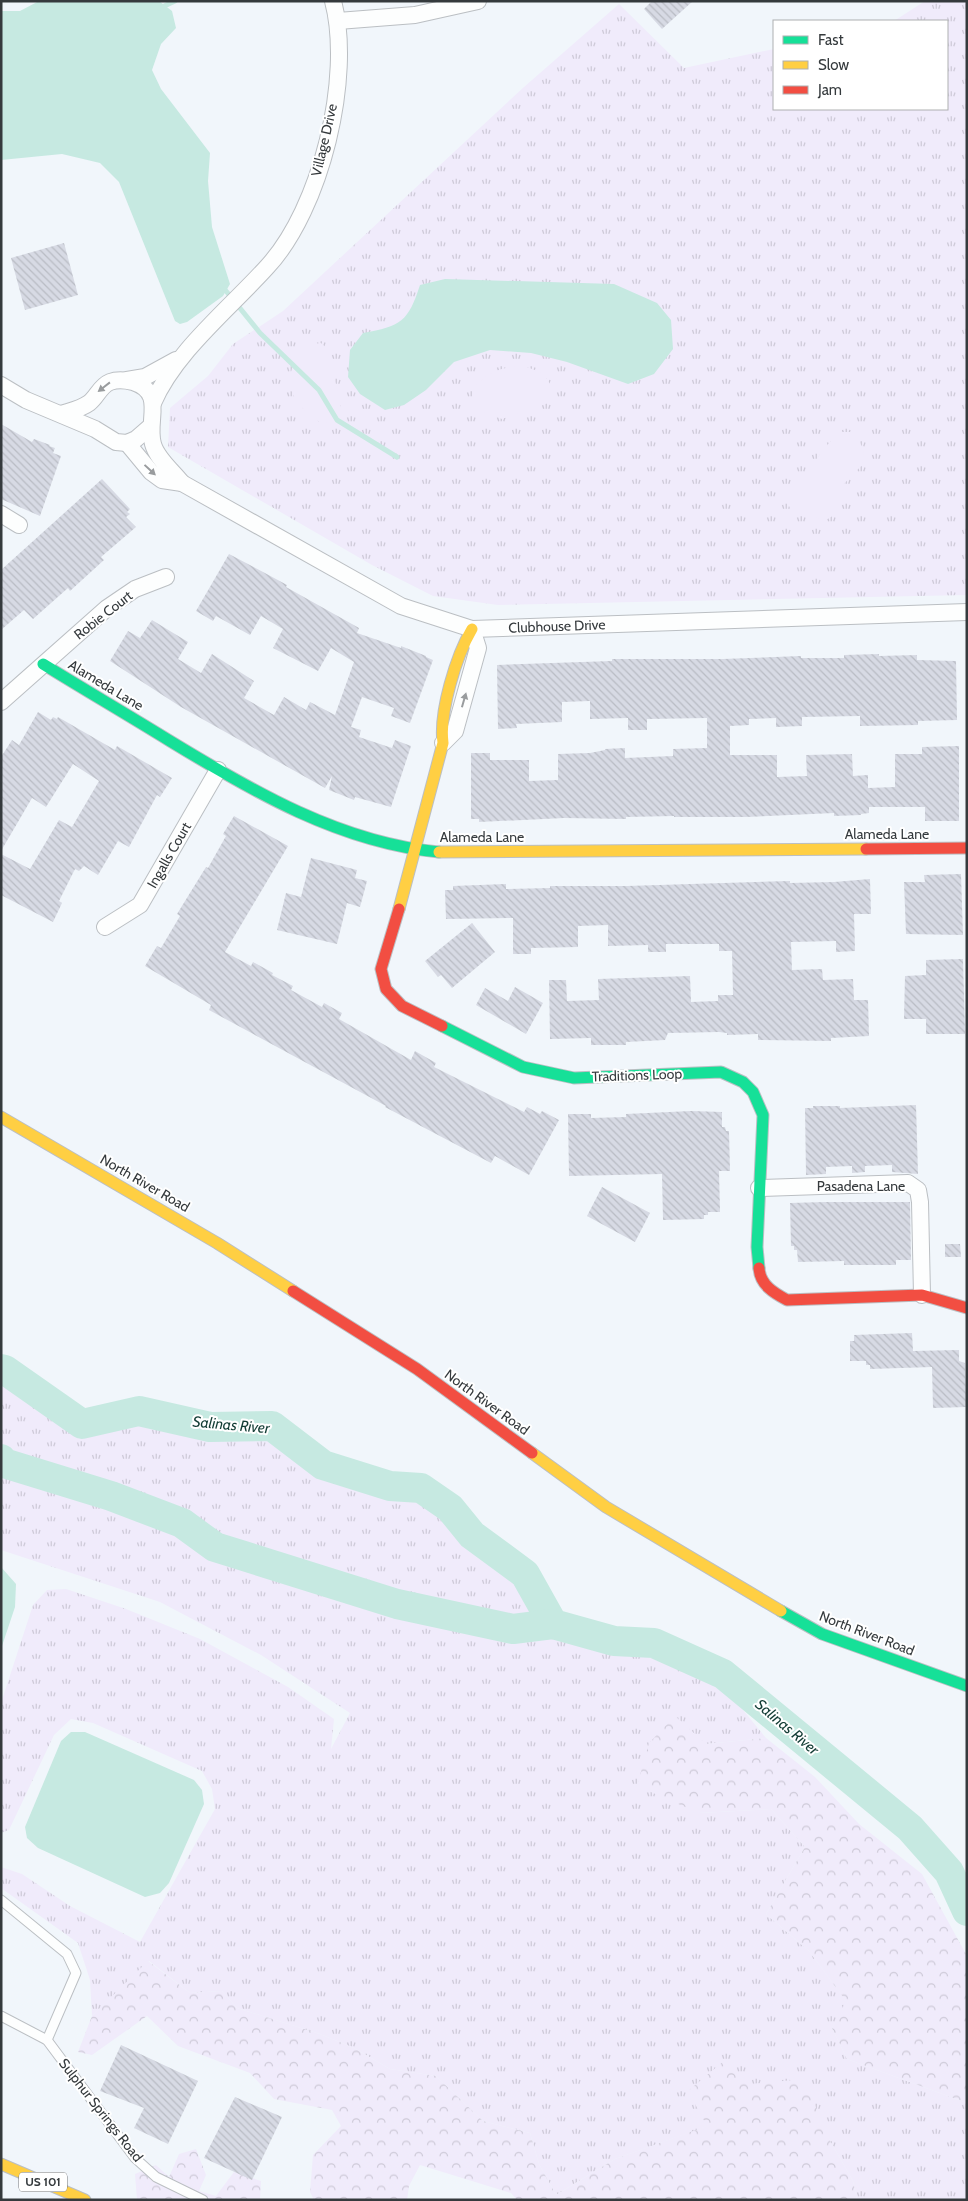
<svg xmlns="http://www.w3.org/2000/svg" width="968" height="2201" font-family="Cabin,sans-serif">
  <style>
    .grass { fill: url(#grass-tufts) }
    .forest { fill: url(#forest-crowns) }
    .garden { fill: #f0ebfb }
    .water { fill: #c6e9e1 }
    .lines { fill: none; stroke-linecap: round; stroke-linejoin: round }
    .stream { stroke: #c6e9e1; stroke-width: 5 }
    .river { stroke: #c6e9e1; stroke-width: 30 }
    .building { fill: url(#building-back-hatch) }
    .lane-casing { stroke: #bbbfc3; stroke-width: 11 }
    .street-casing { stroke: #bbbfc3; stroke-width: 18 }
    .fast-casing { stroke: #bbbfc3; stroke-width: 13 }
    .slow-casing { stroke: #bbbfc3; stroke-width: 13 }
    .jam-casing { stroke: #bbbfc3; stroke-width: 13 }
    .lane { stroke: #fdfefe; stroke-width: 9 }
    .street { stroke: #fdfefe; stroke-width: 16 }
    .fast { stroke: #16e098; stroke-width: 11 }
    .slow { stroke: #ffcf43; stroke-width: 11 }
    .jam { stroke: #f24e42; stroke-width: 11 }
    .oneway { fill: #999c9e }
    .labels { text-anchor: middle; stroke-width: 4; stroke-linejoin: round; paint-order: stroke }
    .shield { fill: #fff; stroke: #727577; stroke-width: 1 }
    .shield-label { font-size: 12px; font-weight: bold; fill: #353a3d }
    .street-label { font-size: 14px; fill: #353a3d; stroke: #fff }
    .water-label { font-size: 15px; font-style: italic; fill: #133d35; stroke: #fff }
  </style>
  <defs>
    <pattern id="grass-tufts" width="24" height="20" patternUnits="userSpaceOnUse" patternTransform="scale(1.25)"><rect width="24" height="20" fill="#f0ebfb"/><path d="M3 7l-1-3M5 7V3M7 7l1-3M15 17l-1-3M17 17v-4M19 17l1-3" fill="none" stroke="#cecad8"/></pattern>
    <pattern id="forest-crowns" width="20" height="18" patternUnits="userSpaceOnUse" patternTransform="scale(1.25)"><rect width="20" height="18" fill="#f0ebfb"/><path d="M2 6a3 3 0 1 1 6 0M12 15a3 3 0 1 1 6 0" fill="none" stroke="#cecad8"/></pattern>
    <pattern id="building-back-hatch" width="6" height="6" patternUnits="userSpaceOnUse" patternTransform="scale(1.25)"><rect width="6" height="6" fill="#d7dae4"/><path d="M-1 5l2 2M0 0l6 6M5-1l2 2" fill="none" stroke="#b9bcc4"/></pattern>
  </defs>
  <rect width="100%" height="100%" fill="#f1f6fb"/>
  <g class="grass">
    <path d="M925,1H967V595L498,605L433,596L372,565L168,447L170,408L208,376L233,344L283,311L524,87L619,4L684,68L774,49V109H947V21H894Z"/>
    <path d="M1,1378L85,1431L138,1422L217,1436L272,1437L334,1476L387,1493L415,1495L440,1510L471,1545L502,1566L528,1595L544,1629L583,1642L625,1651L655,1653L720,1682L766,1738L706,1744L699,1813L771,1809L805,1847L766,1914L809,1951L847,2002L832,2028L847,2059L967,2103V2200H857L853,2181L829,2139L708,2126L615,2159L556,2195L539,2164L530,2133L483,2121L436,2076L390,2069L354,2048L320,2034L237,2008L222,1991L190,1993L149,1961L92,2016L90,1980L78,1943L1,1888V1867L22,1874L70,1906L140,1942L215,1809L212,1789L202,1771L93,1723L71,1719L54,1735L9,1830L1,1833V1703L33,1605L47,1590L66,1589L126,1609L200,1639L288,1687L334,1719L331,1749L350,1713L261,1655L160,1602L1,1550Z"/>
  </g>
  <g class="forest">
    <path d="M675,1716L706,1744L766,1738L815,1777L859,1824L922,1874L967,1956V2103L847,2059L832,2028L846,2001L809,1951L766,1914L805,1847L771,1809L699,1813L637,1786L649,1743Z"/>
    <path d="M148,1961L190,1993L222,1991L237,2008L320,2034L354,2048L390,2069L436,2076L483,2121L530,2133L539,2164L556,2195L615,2159L707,2126L688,2091L725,2060L751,2084L804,2079L829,2139L853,2181L857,2200H517L511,2193L420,2165L409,2186L407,2200H314L310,2192L313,2155L341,2126L332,2110L274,2099L250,2073L178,2046L147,2016L92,2055L78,2052L92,2016Z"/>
    <path d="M196,2149L206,2175L199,2191L216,2196L234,2172L261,2181L260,2200H137L135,2174L156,2165L169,2177L179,2154Z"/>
  </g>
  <g class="garden">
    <path d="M321,343L331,352L333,374L340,399L341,412L332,421L323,424C307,415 288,398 290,378C291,369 296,359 299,351L313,344Z"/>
    <path d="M524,366L543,373L552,387L550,401C535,411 518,412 502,419L484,412L473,402V388C490,371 500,367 524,366Z"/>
    <path d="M839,432H854L864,450L862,465L841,487L834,515L826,520L792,512L786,500L795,491L822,451Z"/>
  </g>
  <g class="water">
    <path d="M39,1H159L172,11L176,28L161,44L152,70L161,89L210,153L208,181L212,227L230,284L223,296L187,322L180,324L175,321L119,182L100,163L62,154L1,160V11H20Z"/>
    <path d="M445,279L614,284L657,303L671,320L673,349L654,374L628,384L567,362L531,353L490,350L454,362L426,390L404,405L385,410L360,394L348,377L350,350L363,333C401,326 408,322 420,285Z"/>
    <path d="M1,1567L16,1584L15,1607L1,1649Z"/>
    <path d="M71,1732H85L194,1780L202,1790L204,1804L169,1883L160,1893L145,1897L38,1848L27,1838L25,1827L61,1741Z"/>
  </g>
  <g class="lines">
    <g class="stream">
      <path d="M160,8L175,1"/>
      <path d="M222,286L260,333L319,390L337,420L397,457"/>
    </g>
    <g class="river">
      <path d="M1,1369L5,1370L82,1424L139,1411L210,1427L272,1426L323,1465L390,1486L421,1488L450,1508L472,1535L525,1574L553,1624L614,1641L654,1643L723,1674L910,1828L949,1872L967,1911"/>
      <path d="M1,1459L4,1463L111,1496L182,1523L215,1547L397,1604L513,1629L553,1624"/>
    </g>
  </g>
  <g class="building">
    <path d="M652,1H693L662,29L644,9Z"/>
    <path d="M64,243L78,295L25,310L11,258Z"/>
    <path d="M1,424L32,442L34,439L50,445L49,446L55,448L53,453L61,456L40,516L1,499Z"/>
    <path d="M102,479L130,509L127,512L130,514L126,517L136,527L101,557L104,560L70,591L68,588L33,619L24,610L1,630V570Z"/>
    <path d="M229,554L263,572L287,585L286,587L359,628L357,633L401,648V646L426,656V657L433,660L410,723L391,716L394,708L362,697L351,727L361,730L359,737L392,748L395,740L411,746L391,807L355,797L354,800L329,790L332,776L325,788L181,707L110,661L128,631L140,638L152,620L188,642L178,659L201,673L212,654L254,681L244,698L274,715L284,697L306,710L310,702L335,715L354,662L331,648L318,671L273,648L283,629L261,616L250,635L216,616L213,621L196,611Z"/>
    <path d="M879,654V656L917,655V660L956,661L957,720L918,721V725L860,726V716L802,717V726L776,727V718L749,719V725L730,726V755H777V777L807,776L806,755L852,754L853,776L868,775V788L895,787V754H922V747L959,746V821H925V807H869V813L861,814V815L834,816V813L746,817H674V816L626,817V819L564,818L479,822V819H471V753H490V760H529V781L558,780V754L590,753L605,750V749L625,748V758L673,756V749L707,748V718L647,719V730H628V718L590,719V701L562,702V722L516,724L517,728L498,729L497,665L612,661V659H723L801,656V658H844V655Z"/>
    <path d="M38,712L51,720L53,717L57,719L58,717L115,750L117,746L172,778L160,797L157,795L129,847L118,841L98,875L84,866L79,871L75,869L59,901L62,903L53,922L1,895V854L30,869L59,820L72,827L99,781L73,764L46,807L32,798L1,851V757L12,740L19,745Z"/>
    <path d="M234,816L288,846L225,952L251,966L253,962L273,973L272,975L293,986L291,990L322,1007L324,1003L342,1013L339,1019L411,1060L415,1051L436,1063L434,1067L524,1112L527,1107L540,1114L542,1111L559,1120L529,1175L495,1156L491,1163L385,1107L386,1106L209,1010L211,1005L145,966L157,946L161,948L180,916L177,914L206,867L208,868L226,836L223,834Z"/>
    <path d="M311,858L357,870L355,878L367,881L360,907L347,903L337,944L277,930L286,893L301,897Z"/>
    <path d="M961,874L963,935L906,934L904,882H925L924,875Z"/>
    <path d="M870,879L871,914H854L855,951L836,952V941L791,942L792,970L822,969L823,980L853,979L854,1000H868L869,1036L831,1038V1041L758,1040V1034L727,1035V1033L719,1032L668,1033L665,1040L626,1042V1045H591V1038L550,1039L549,980H566L567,1001L599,1000L598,979L690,976L691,1002L718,1001V995H733L732,951H719V944H666V952H648V945L608,946V925L578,926V947L531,948V954H513V918L446,919L445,890H453V886L506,884V889L550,888V886H627L790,881V883L834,882Z"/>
    <path d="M472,923L495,952L452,988L441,975L438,977L425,961Z"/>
    <path d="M963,959L965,1034H926V1019H904L905,976L926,975V960Z"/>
    <path d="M515,987L543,1003L526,1034L476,1005L485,988L508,1001Z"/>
    <path d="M916,1105L918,1174L892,1172V1165L865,1166V1172L852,1173V1166L826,1167V1174L806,1175L805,1108H813V1106H840V1108Z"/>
    <path d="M691,1111L722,1112V1127H725L726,1131H729L730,1171H719L720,1212H708V1215H704V1219L663,1220L662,1174L569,1176L568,1114H591V1118L626,1117V1114Z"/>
    <path d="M602,1187L650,1213L635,1242L587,1216Z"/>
    <path d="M825,1202H910L911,1260H896V1265H844V1261L798,1262L797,1250H794V1246H791L790,1203Z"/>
    <path d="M945,1244H960L961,1257H945Z"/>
    <path d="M912,1333L913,1351L959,1350V1361L965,1363L966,1407L933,1408L932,1367L870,1369V1365H866V1361H850V1341H854V1335Z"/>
    <path d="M121,2045L198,2081L168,2144L134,2128L144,2108L100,2091Z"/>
    <path d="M235,2097L282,2117L252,2180L204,2158Z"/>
  </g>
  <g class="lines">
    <g class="lane-casing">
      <g id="lane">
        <path d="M1,1900L67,1954L76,1973L47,2040"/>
        <path d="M1,2016L47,2040L135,2158L156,2177L203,2200"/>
      </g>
    </g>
    <g class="street-casing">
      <g id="street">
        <path d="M338,21L415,15L478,1"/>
        <path d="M127,380L145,377L176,360"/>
        <path d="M1,385L26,400L95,429L116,442L127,443L136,439L151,426"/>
        <path d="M153,403C175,352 230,308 267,267C321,209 353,77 333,1"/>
        <path d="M61,414C70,411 81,409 89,403C97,397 100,386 110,382C118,379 125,380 133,382C166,393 146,420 153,444C157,459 173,471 182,483"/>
        <path d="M127,443L151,472L162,480L182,483L401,606L472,629L967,612"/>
        <path d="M1,514L19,525"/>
        <path d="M1,702L107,608L135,589L166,577"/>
        <path d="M443,743L455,731L478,648L472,629"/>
        <path d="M105,927L140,905L218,770"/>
        <path d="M759,1188L908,1183L918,1190L920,1202L922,1295"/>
      </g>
    </g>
    <g class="fast-casing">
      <g id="fast">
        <path d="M43,664C85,690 128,715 170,741C252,791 341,843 439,852"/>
        <path d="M442,1026L523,1067L574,1078L721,1072L743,1082L753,1092L763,1115L757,1247L759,1268"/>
        <path d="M781,1611L822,1634L967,1686"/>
      </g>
    </g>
    <g class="slow-casing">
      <g id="slow">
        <path d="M439,852L866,849"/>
        <path d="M399,909L443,743C439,712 456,656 472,629"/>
        <path d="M1,1117L217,1243L293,1291"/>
        <path d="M532,1453L606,1507L781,1611"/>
        <path d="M1,2164L85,2200"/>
      </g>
    </g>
    <g class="jam-casing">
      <g id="jam">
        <path d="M866,849L967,848"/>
        <path d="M399,909L381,969L386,989L402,1006L442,1026"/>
        <path d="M759,1268C760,1285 774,1293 787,1300L922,1295L967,1308"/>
        <path d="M293,1291L417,1369L532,1453"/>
      </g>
    </g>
    <use href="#lane" class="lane"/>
    <use href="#street" class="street"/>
    <use href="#fast" class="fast"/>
    <use href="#slow" class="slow"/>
    <use href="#jam" class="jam"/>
  </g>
  <defs><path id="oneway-solid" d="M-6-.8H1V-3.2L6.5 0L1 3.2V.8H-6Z" transform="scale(1.25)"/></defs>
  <g class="oneway">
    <use href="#oneway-solid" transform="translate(104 387) rotate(142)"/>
    <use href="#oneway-solid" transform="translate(150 470) rotate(43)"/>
    <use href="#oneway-solid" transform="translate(464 700) rotate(-74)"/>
  </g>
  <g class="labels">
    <rect class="shield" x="19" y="2172.5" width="48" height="19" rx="4"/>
    <g class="shield-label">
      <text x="43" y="2186">US 101</text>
    </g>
    <g class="street-label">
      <text transform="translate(324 140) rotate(-77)" y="5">Village Drive</text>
      <text transform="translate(103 615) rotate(-38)" y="5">Robie Court</text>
      <text transform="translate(557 626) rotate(-2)" y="5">Clubhouse Drive</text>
      <text transform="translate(106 685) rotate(31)" y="5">Alameda Lane</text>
      <text x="887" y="839">Alameda Lane</text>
      <text x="482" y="842">Alameda Lane</text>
      <text transform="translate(169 855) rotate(-60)" y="5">Ingalls Court</text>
      <text transform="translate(637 1075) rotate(-2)" y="5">Traditions Loop</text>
      <text transform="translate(145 1183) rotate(30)" y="5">North River Road</text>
      <text x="861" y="1191">Pasadena Lane</text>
      <text transform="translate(487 1402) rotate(36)" y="5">North River Road</text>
      <text transform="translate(867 1633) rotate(21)" y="5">North River Road</text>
      <text transform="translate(101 2110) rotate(52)" y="5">Sulphur Springs Road</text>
    </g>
    <g class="water-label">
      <text transform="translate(231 1425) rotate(5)" y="5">Salinas River</text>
      <text transform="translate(787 1727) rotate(40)" y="5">Salinas River</text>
    </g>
  </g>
  <rect width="968" height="2201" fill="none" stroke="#353a3d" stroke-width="5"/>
  <rect x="773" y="20" width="175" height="90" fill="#ffffff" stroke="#aeb0b1"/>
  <rect x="783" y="36" width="25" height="8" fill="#16e098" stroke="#aeb0b1"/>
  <text x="818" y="45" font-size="15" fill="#353a3d">Fast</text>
  <rect x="783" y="61" width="25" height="8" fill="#ffcf43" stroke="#aeb0b1"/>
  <text x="818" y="70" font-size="15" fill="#353a3d">Slow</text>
  <rect x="783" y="86" width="25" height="8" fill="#f24e42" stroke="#aeb0b1"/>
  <text x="818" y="95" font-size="15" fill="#353a3d">Jam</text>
</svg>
